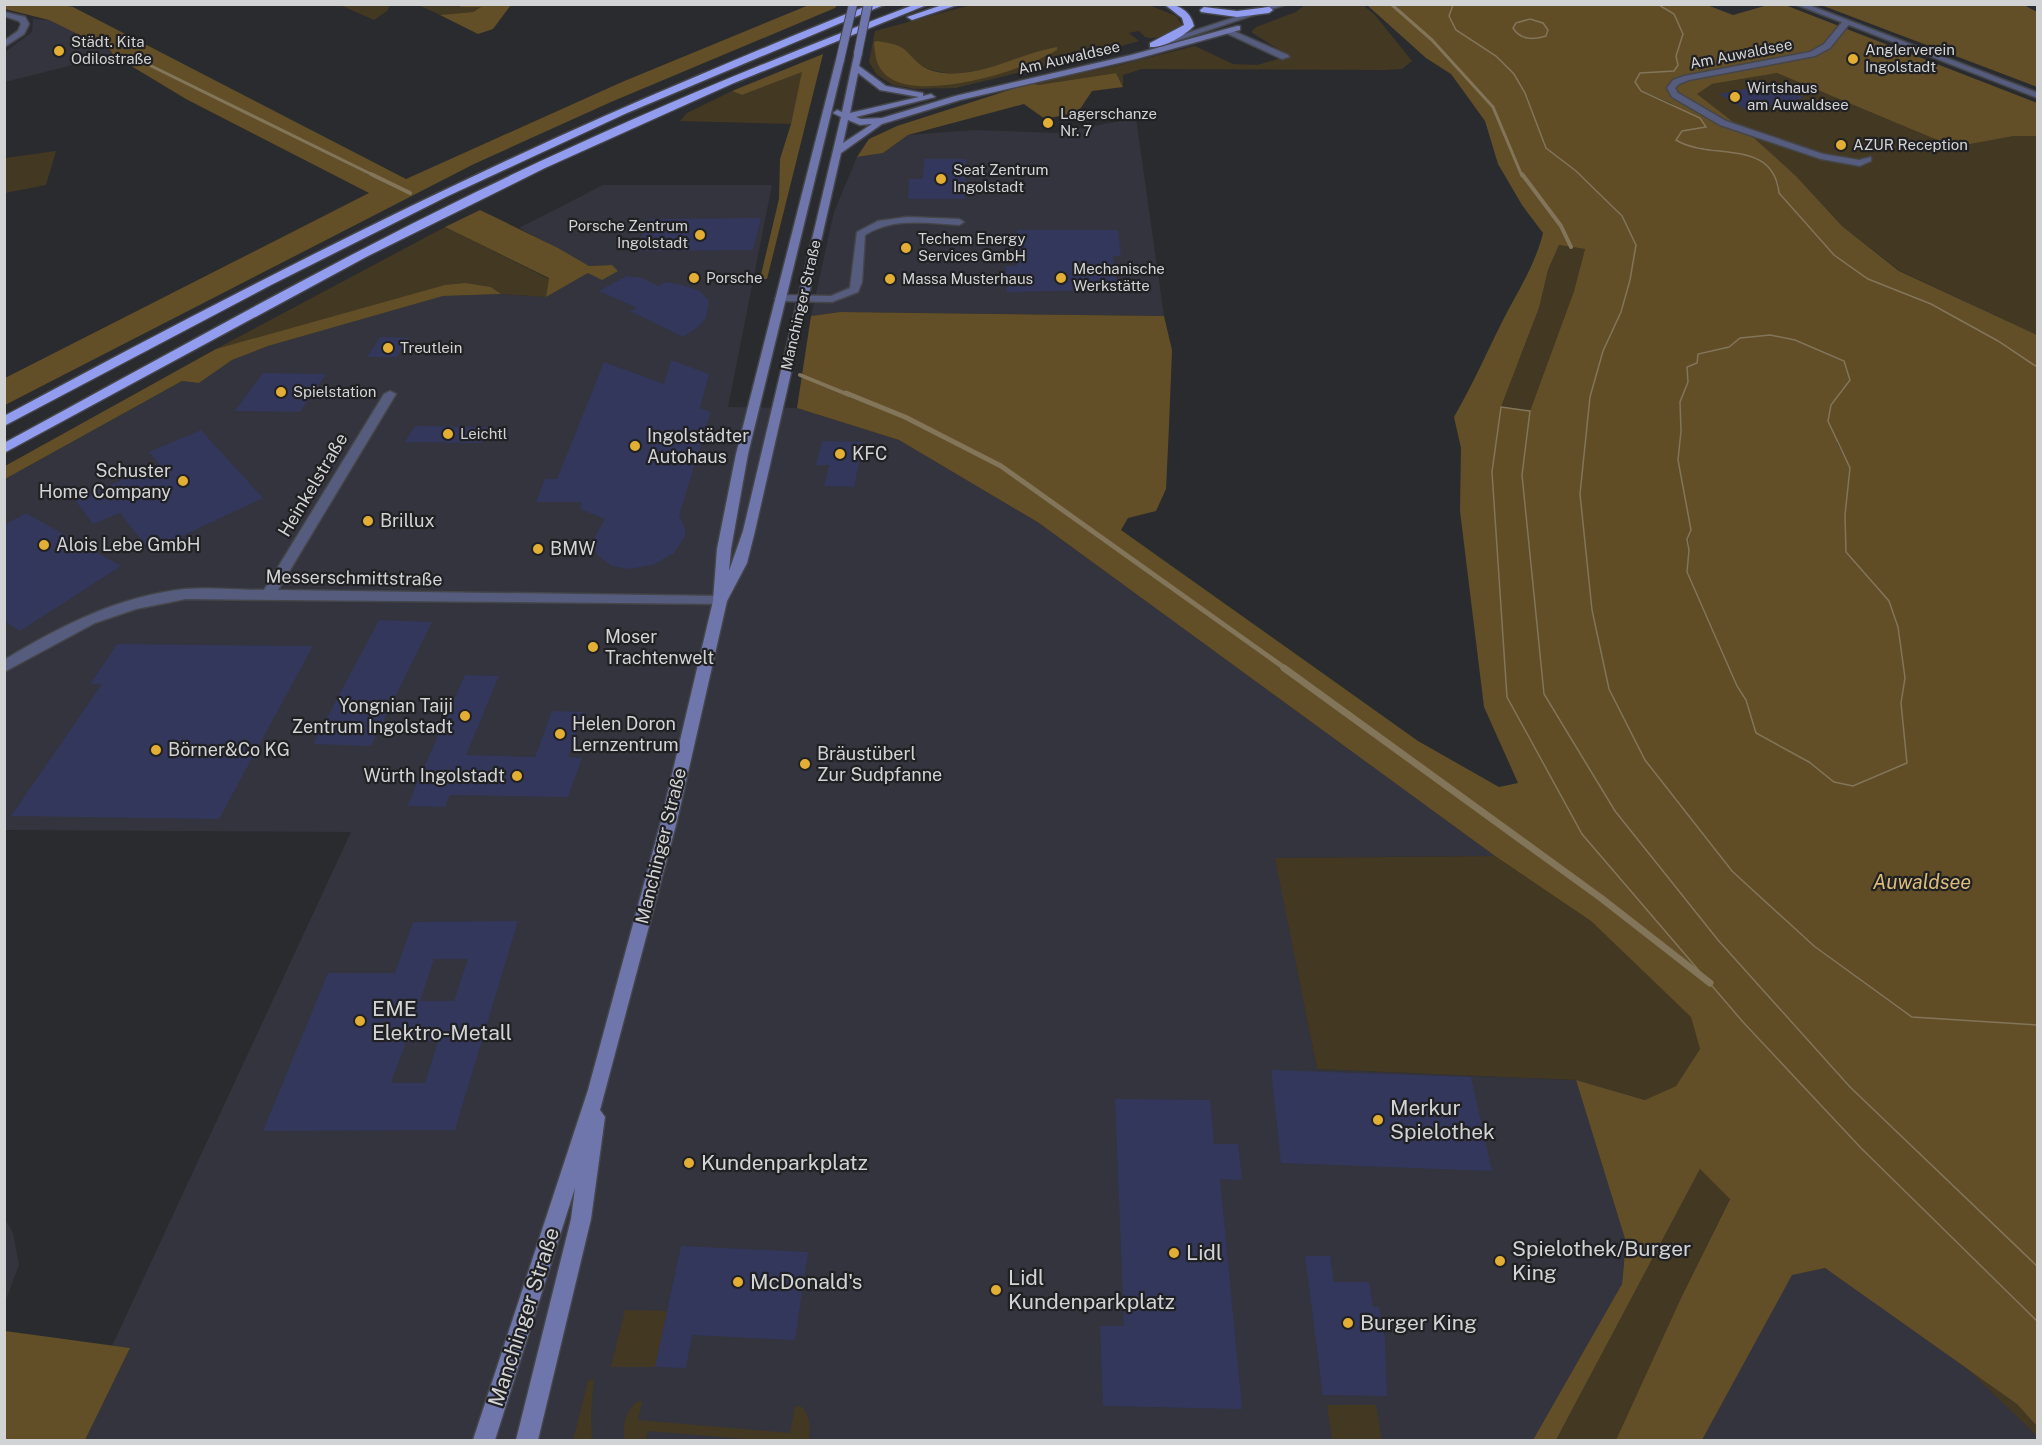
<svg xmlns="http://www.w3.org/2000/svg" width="2042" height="1445" font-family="'Public Sans',sans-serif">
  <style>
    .built { fill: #33343d }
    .green { fill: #433822; fill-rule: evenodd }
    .forest { fill: #624f27 }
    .water { fill: #604d25; stroke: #82755a; stroke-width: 1.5; fill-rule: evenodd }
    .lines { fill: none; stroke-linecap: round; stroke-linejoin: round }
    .stream-far3 { stroke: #82755a; stroke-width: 3 }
    .stream-far2 { stroke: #82755a; stroke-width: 4 }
    .stream-far1 { stroke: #82755a; stroke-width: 5 }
    .stream { stroke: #82755a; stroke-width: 7 }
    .building { fill: #33375b; fill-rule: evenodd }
    .minor-casing { stroke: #454649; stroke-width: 3 }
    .tertiary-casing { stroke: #454649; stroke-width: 3 }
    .secondary-casing { stroke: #454649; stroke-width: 3 }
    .motorway-casing { stroke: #454649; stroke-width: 3 }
    .minor { fill: #565c7e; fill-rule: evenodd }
    .tertiary { fill: #565c7e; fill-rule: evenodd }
    .secondary { fill: #6f76ac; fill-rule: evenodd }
    .motorway { fill: #929df0; fill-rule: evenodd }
    .secondary-bridge-casing { stroke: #454649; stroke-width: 10; stroke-linecap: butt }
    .secondary-bridge { stroke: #6f76ac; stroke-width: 8 }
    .poi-dot { fill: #e2af34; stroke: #212124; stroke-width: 2 }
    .labels { text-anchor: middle; stroke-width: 4.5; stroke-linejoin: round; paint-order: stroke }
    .far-poi-label { font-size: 15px; fill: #d2d3d5; stroke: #212124; text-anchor: start }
    .far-street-label { font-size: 15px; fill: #d2d3d5; stroke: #212124 }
    .poi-label { font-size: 18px; fill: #d2d3d5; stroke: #212124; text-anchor: start }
    .street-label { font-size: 18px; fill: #d2d3d5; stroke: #212124 }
    .water-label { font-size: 20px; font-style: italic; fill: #dbbc79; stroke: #212124 }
    .near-poi-label { font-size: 21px; fill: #d2d3d5; stroke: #212124; text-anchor: start }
    .near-street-label { font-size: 21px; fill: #d2d3d5; stroke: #212124 }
  </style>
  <rect width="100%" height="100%" fill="#2a2b2e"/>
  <g class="built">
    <path d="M33,19L49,20L110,50L113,55L5,82V52L32,32Z"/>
    <path d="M1136,118L1164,316L840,312L811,316L834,212L857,157L883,153L908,135L974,130L1056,133Z"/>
    <path d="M603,185H772L728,407L797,408L899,440L1039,523L1495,856L1276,858L1317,1069L1576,1080L1626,1242L1622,1284L1533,1440H85L130,1348L112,1346L351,832L5,830V479L182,381L199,383L232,360L268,346L443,296L501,294L546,297L588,273L611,265L589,266L519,228Z"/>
    <path d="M5,1219L13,1233L19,1265L5,1302Z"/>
    <path d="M1825,1268L2017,1404L2038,1426L2037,1440H1702L1792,1274Z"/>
  </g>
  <g class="green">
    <path d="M340,5H390L387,11L374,20Z"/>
    <path d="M418,5H457L461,7L482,6L473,12L440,15Z"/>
    <path d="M971,5H1149L1176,16L1182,25C1176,32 1160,39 1149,38C1142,37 1144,34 1138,31L1129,33L1139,41L1091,55L956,88L915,89L893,85L877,75L869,62L875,31ZM902,48C907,53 912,61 918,64C958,87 1009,63 1047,49L1050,55L998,74L887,76Z"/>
    <path d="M1305,5H1363L1375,15L1412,61L1402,69L1385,70L1142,69L1123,75V87L1116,73L1038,85L1031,83L1111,67L1195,46L1233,64L1257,65L1289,56L1251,32L1256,27L1296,12Z"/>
    <path d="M803,71L791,124L680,121L687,113L732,91L742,95Z"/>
    <path d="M1777,73L1954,147L2014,136H2037V335L1900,271L1842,226L1796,176L1696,94L1712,84Z"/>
    <path d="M56,151L46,185L5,193V158Z"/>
    <path d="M445,227L549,279L546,297L501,294L491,287L466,283L216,349Z"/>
    <path d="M1559,245L1585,249L1574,291L1530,411L1501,407L1539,308L1548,270Z"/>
    <path d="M1538,791L2037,1201V1436L1702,1113L1714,1047L1692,1020L1700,1049L1676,1086L1646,1100L1576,1080L1317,1069L1275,858L1495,856L1591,921L1681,1007Z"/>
    <path d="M1700,1169L1730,1198L1681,1298L1616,1440H1556Z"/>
    <path d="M625,1310L667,1311L655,1367H611Z"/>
    <path d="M594,1379L591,1413L592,1440H573L588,1381Z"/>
    <path d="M638,1401L642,1402L638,1420L790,1433L795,1406L802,1407C811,1418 810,1427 809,1440H759L648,1431L646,1440H624C623,1425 625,1411 638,1401Z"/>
    <path d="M1327,1405H1376L1382,1440H1332Z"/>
  </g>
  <g class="forest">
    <path d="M58,4L73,7L406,179L622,82L809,5H837L835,8L611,102L474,164L5,405V378L369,193L186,99L113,55L110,50L49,20L5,9V5Z"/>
    <path d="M457,5V4L511,5L493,29L478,34L440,15L473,12L481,7H461Z"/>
    <path d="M1367,5H1453L1449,16L1456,30L1496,56L1514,74L1525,93L1546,148L1576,171L1622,217L1636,245L1630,280L1621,312L1603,351L1592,610L1609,689L1645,760L1732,871L1814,946L1912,1017L2037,1025V1266L1850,1087L1718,940L1615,811L1544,694L1522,474L1530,411L1574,291L1585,249L1559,245L1548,270L1539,308L1501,407L1492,472L1507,697L1582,834L1743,1022L1861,1148L2037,1321V1426L2017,1404L1825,1268L1792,1275L1702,1440H1616L1681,1298L1730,1199L1700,1169L1556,1440H1533L1622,1284L1626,1242L1576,1080L1645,1100L1676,1086L1700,1049L1691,1017L1591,921L1495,856L1039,523L899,440L797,408L811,316L840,312L1164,316L1172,350L1169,426L1166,489L1156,511L1128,518L1121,530L1418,741L1499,787L1518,783L1484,707L1460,511L1461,448L1454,417C1472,386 1486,354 1502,322C1517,292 1535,266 1543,233L1522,205L1498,164L1485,121L1451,74L1426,58Z"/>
    <path d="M1659,5H1707L1733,15L1768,5H1785L2037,103V136H2014L1954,147L1777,73L1712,84L1697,94L1755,139L1796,176L1842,226L1899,271L2037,335V367L1998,341L1931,304L1868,279L1834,255L1779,193L1778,182L1717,150L1686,146L1675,140L1682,131L1706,127L1670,103L1640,90L1635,82L1640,73L1674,71L1676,56L1674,14Z"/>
    <path d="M1821,5H2024L2037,12V87Z"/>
    <path d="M1534,19L1543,23L1548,30L1546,36C1534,40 1520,39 1513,28C1517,21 1527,18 1534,19Z"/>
    <path d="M877,41C885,42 897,44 904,49C914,58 919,67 933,71C977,82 1015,54 1057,47V50C1024,71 920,103 887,76C876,67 875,56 874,42Z"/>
    <path d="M823,54L767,279H760L779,199L780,159L791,124L802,72L742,95L732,91Z"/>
    <path d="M1116,73L1123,87L1092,91L1078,112L1045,119L1024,104L908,135L883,153L857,157L869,139L897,126L1031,83L1038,85Z"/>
    <path d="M480,210L558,248L589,266L612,265L618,271L602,280L588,273L546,297L549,278L445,227Z"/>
    <path d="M466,283L491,287L501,294L443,296L268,346L232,360L199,383L182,381L5,479V466L216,349L445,285Z"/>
    <path d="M1770,335L1795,340L1844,361L1850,380L1840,392L1837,443L1850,468L1846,552L1889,601L1898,627L1905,678L1901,703L1908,763L1853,786L1833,782L1809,762L1756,733L1746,700L1737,686L1687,572L1689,550L1686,509L1678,460L1681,431L1680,402L1687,382V366L1698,354L1729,347L1740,338Z"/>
    <path d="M5,1331L130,1348L85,1440H5Z"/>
  </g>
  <g class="water">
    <path d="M1453,5H1659L1674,14L1683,34L1676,56L1678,65L1674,71L1640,73L1635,82L1641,91L1700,118L1706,127L1682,131L1676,140C1709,161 1773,137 1779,193L1834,255L1868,279L1931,304L1998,341L2037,367V1025L1912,1017L1814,946L1732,871L1645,760L1609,689L1592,610L1580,494L1590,397L1603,351L1621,312L1630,280L1636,245L1622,216L1576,171L1546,148L1525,93L1514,74L1496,56L1456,30L1449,16ZM1530,19L1543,23L1548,30L1546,36C1534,40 1520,40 1513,28L1516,23ZM1770,335L1795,340L1844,361L1850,380L1831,405L1828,421L1850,468L1845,515L1846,552L1889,601L1898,627L1905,678L1901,703L1907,763L1853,786L1834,782L1809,762L1756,733L1746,700L1737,686L1687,572L1689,550L1687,539L1691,530L1678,460L1681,431L1680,402L1688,382L1687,367L1697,363L1698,354L1729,347L1740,338Z"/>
    <path d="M1501,407L1530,411L1522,475L1544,694L1615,811L1718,940L1850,1087L2037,1266V1321L1861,1148L1743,1022L1582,834L1507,697L1492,472Z"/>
  </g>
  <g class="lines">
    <g class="stream-far3">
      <path d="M1391,4L1432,40L1493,107L1522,176"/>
      <path d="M135,58L375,176"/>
    </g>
    <g class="stream-far2">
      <path d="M371,174L410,193"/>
      <path d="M1522,174L1561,226L1571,247"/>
      <path d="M800,375L849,395"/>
    </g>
    <path class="stream-far1" d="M846,393L905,417L1001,466L1286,669"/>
    <path class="stream" d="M1284,668L1601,898L1710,983"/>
  </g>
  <g class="building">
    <path d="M1776,83L1804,98L1748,111L1719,94Z"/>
    <path d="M924,159H966L965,199H908L909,179H923Z"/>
    <path d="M761,218L753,250L636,251L649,219Z"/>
    <path d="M1017,230H1118L1121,256H1113L1118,290L1007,292L1006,266H1017Z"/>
    <path d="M627,276L642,278L658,286L665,282L683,285L700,291L709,301L706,318L697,328L683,337L630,311L637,308L599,291Z"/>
    <path d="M380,337L409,338L397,357H367Z"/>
    <path d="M671,360L709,374L700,408L711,412L679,516L685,528V536L674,553L653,565L629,569L612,566L598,556L594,549V539L605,519L580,509L581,502H536L545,479H557L604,362L664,384Z"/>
    <path d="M263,373L326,374L300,412L235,411Z"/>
    <path d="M415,426L490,427L481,443L405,442Z"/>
    <path d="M201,430L263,498L150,551L120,513L93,524L75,500L159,464L149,452Z"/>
    <path d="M822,441L863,442L854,487L824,486L829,465H816Z"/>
    <path d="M26,513L121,566L20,631L4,621V525Z"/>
    <path d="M379,620L432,622L371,746L313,744Z"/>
    <path d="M117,644L313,646L219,819L11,816L102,684H90Z"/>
    <path d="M465,675L499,676L466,755L535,757L552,711L584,712L568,757L582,758L568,797L450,795L445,807L407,806Z"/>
    <path d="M518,921L455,1130L263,1131L328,973H395L413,922ZM434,959H468L454,1001H420ZM438,1041L425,1083H391L406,1042Z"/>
    <path d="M1271,1070L1471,1077L1492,1171L1281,1163Z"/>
    <path d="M1115,1099L1210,1100L1214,1144H1238L1242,1180L1220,1179L1242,1409L1103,1406L1100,1326H1124Z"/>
    <path d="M681,1246L808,1252L795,1340L692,1335L686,1368L655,1367Z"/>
    <path d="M1305,1256H1330L1334,1282H1369L1373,1307H1379L1385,1338L1387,1396L1323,1395Z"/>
  </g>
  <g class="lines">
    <g class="minor-casing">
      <g id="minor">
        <path d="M4,12L25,17L29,24L24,34L4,47V41L18,31L21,24L19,21L4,16Z"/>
        <path d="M1843,21L1850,23L1830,48L1815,56L1689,80L1679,84L1675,88L1678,93L1726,121L1823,154L1859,160L1871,157V161L1860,166L1821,159L1720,125L1672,97L1667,88L1673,80L1684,76L1810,52L1824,44Z"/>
        <path d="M1229,29L1288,55L1289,57L1282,59L1226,33L1225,31Z"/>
        <path d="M907,217L959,219L964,222L959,225C927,223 893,217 865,235L862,282L858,292L832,302L780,301L775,298L780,295L831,296L850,288L857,232L878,221Z"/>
        <path d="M390,391L396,394L278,590L720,596L727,601L725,604L186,599L136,609L95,623L4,672V660C60,626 119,596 185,589C211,587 238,590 264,590L384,394Z"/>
      </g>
    </g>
    <g class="tertiary-casing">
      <g id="tertiary">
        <path d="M1275,4H1287L1164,45L1157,43Z"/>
        <path d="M1795,4H1806L2038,93V98Z"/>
      </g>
    </g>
    <g class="secondary-casing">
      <path id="secondary" d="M1237,26H1240V30L1136,59L960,100L882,124L841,153L755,531L747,563L727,601L677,821L600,1110L605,1117L591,1219L538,1440H516L571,1219L575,1188L495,1440H473L588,1090L661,821L713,601L717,549L736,454L836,60L840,58L844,60L748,454L731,549L729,571L743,531L841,117L833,113L837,110L842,112L855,51L862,53L859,66L886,86L923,93V96L931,94L935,97L856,117L861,119L882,118L955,96L1131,55ZM858,73L880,90L919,97L850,113ZM848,120L860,125L872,124L843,143Z"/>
    </g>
    <g class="motorway-casing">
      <g id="motorway">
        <path d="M872,4H886L627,113L448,196L271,285L4,426V416C233,293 463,174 702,74C759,50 815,26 872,4Z"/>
        <path d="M916,4H929L734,83L545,168L368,256L4,453V443C161,358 316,270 476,192C620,122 766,61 916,4Z"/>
        <path d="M945,4H960L912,20L907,17Z"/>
        <path d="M1164,4C1178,4 1191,11 1194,26C1184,36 1164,48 1150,47V43L1184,25L1182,18Z"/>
        <path d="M1204,7L1237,11L1269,7L1273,10L1269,13L1237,17L1201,12L1200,10Z"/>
      </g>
    </g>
    <use href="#minor" class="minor"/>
    <use href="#tertiary" class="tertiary"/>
    <use href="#secondary" class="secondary"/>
    <use href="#motorway" class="motorway"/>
    <g class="secondary-bridge-casing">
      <g id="secondary-bridge">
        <path d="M858,53L868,4"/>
        <path d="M840,60L853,4"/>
      </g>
    </g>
    <use href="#secondary-bridge" class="secondary-bridge"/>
  </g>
  <g class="poi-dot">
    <circle cx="59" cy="51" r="6"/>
    <circle cx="1853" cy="59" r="6"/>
    <circle cx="1735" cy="97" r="6"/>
    <circle cx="1048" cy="123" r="6"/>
    <circle cx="1841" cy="145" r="6"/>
    <circle cx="941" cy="179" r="6"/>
    <circle cx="700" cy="235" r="6"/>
    <circle cx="906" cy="248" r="6"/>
    <circle cx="694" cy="278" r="6"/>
    <circle cx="1061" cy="278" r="6"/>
    <circle cx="890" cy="279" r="6"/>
    <circle cx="388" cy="348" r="6"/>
    <circle cx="281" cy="392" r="6"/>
    <circle cx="448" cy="434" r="6"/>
    <circle cx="635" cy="446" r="6"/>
    <circle cx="840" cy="454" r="6"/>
    <circle cx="183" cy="481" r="6"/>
    <circle cx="368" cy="521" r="6"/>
    <circle cx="44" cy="545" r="6"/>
    <circle cx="538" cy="549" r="6"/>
    <circle cx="593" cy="647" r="6"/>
    <circle cx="465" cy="716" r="6"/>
    <circle cx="560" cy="734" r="6"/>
    <circle cx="156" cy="750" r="6"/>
    <circle cx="805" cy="764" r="6"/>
    <circle cx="517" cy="776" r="6"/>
    <circle cx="360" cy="1021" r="6"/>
    <circle cx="1378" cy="1120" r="6"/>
    <circle cx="689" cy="1163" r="6"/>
    <circle cx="1174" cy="1253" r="6"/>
    <circle cx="1500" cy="1261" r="6"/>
    <circle cx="738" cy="1282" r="6"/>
    <circle cx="996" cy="1290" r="6"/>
    <circle cx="1348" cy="1323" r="6"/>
  </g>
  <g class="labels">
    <g class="far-poi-label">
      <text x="71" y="47">Städt. Kita<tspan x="71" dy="17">Odilostraße</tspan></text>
      <text x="1865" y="55">Anglerverein<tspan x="1865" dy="17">Ingolstadt</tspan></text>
      <text x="1747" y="93">Wirtshaus<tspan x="1747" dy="17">am Auwaldsee</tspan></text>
      <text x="1060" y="119">Lagerschanze<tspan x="1060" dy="17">Nr. 7</tspan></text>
      <text x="1853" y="150">AZUR Reception</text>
      <text x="953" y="175">Seat Zentrum<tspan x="953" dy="17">Ingolstadt</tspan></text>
      <text x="688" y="231" text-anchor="end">Porsche Zentrum<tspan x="688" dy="17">Ingolstadt</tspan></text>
      <text x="918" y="244">Techem Energy<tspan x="918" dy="17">Services GmbH</tspan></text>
      <text x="1073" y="274">Mechanische<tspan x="1073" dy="17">Werkstätte</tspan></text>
      <text x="706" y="283">Porsche</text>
      <text x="902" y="284">Massa Musterhaus</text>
      <text x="400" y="353">Treutlein</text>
      <text x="293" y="397">Spielstation</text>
      <text x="460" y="439">Leichtl</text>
    </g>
    <g class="far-street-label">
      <text transform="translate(1741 54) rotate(-11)" y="5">Am Auwaldsee</text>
      <text transform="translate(1069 58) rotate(-13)" y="5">Am Auwaldsee</text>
      <text transform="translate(801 305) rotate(-77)" y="5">Manchinger Straße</text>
    </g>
    <g class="poi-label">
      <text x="647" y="442">Ingolstädter<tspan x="647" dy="21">Autohaus</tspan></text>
      <text x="852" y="460">KFC</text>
      <text x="171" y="477" text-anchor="end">Schuster<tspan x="171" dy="21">Home Company</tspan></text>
      <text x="380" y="527">Brillux</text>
      <text x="56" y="551">Alois Lebe GmbH</text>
      <text x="550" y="555">BMW</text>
      <text x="605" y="643">Moser<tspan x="605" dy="21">Trachtenwelt</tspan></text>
      <text x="453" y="712" text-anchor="end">Yongnian Taiji<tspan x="453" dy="21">Zentrum Ingolstadt</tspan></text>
      <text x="572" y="730">Helen Doron<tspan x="572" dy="21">Lernzentrum</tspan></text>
      <text x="168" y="756">Börner&amp;Co KG</text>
      <text x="817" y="760">Bräustüberl<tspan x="817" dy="21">Zur Sudpfanne</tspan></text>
      <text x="505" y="782" text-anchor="end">Würth Ingolstadt</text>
    </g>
    <g class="street-label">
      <text transform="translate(313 485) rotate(-59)" y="6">Heinkelstraße</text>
      <text transform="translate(354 578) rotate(1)" y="6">Messerschmittstraße</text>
      <text transform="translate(661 846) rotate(-76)" y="6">Manchinger Straße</text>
    </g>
    <g class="water-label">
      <text x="1922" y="889">Auwaldsee</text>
    </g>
    <g class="near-poi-label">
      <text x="372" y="1016">EME<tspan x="372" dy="24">Elektro-Metall</tspan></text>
      <text x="1390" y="1115">Merkur<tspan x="1390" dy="24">Spielothek</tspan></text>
      <text x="701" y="1170">Kundenparkplatz</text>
      <text x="1512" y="1256">Spielothek/Burger<tspan x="1512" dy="24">King</tspan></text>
      <text x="1186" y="1260">Lidl</text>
      <text x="1008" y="1285">Lidl<tspan x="1008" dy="24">Kundenparkplatz</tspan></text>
      <text x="750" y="1289">McDonald's</text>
      <text x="1360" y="1330">Burger King</text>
    </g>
    <g class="near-street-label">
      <text transform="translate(524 1317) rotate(-72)" y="7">Manchinger Straße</text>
    </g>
  </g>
  <rect width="2042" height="1445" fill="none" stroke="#d2d3d5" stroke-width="12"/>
</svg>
